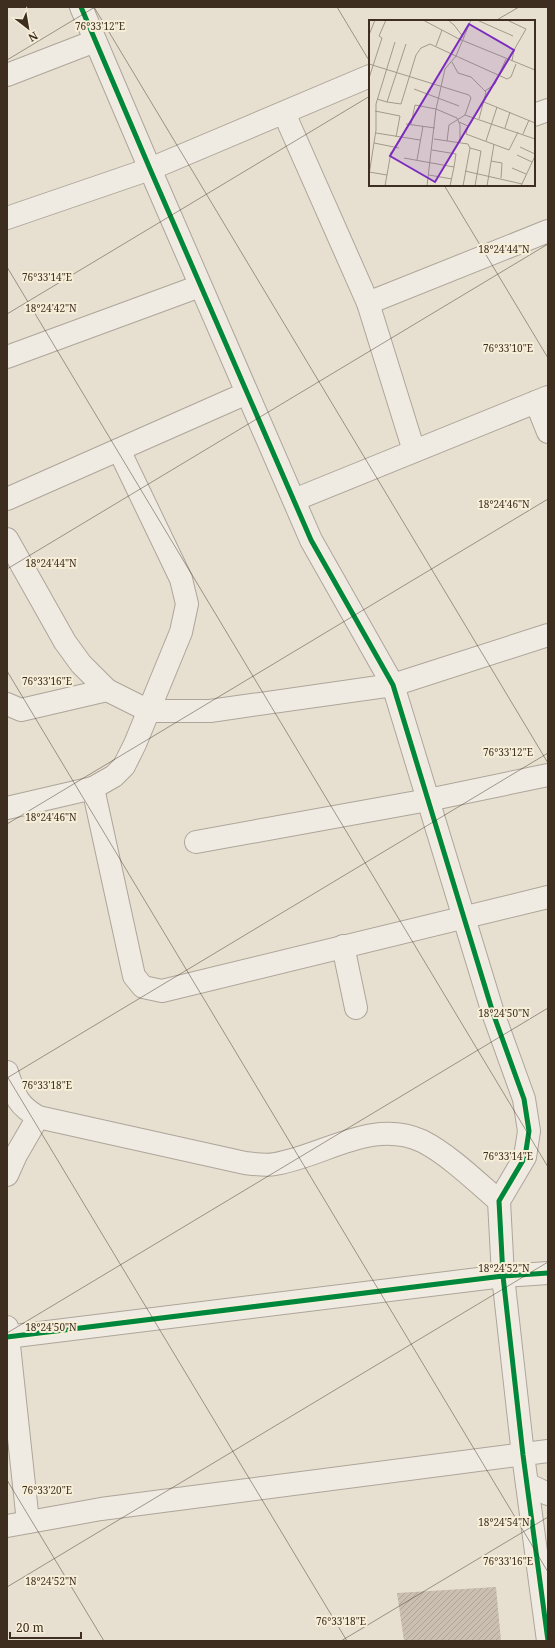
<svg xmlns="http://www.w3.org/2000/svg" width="555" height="1648" font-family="'Noto Serif',serif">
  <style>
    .building { fill: url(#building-hatch) }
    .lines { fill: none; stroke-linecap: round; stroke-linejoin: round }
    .minor-casing { stroke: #ada599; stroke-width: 24 }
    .minor { stroke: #efebe3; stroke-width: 22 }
    .cycleway-casing { stroke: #f7eed8; stroke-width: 8 }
    .cycleway { stroke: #00873e; stroke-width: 5 }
    .ticks { fill: none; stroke: #3d2e20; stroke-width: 1; stroke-opacity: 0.45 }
    .inset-road { fill: none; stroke: #a3998a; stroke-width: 1 }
    .view { fill: #7b2cbf; fill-opacity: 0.15; stroke: #7b2cbf; stroke-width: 2 }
    .inset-edge { fill: none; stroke: #3d2e20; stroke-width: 2 }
    .ticks-label { font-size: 10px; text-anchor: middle; fill: #3d2e20; stroke: #f7eed8; stroke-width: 4; stroke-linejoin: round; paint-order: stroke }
  </style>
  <defs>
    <pattern id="building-hatch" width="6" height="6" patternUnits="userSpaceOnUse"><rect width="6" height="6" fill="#cbbfb2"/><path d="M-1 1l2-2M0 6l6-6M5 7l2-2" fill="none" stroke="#afa499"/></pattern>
  </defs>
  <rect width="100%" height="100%" fill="#e7e0d1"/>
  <path class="building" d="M496,1587L501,1641H404L397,1593Z"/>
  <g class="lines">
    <g class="minor-casing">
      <g id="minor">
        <path d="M81,7L150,169L311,540L393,685L493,1013L524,1099L529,1131L525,1157L499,1201L503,1276L548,1273"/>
        <path d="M7,75L95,41"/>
        <path d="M284,113L368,303L414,451"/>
        <path d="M534,115L548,110"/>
        <path d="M7,218L150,169L370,76"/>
        <path d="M368,303L548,231"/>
        <path d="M7,357L200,286"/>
        <path d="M536,402L548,432"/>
        <path d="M7,499L247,393"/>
        <path d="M294,500L548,397"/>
        <path d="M7,539L65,642L81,664L107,690L149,711H210L393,685L548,635"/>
        <path d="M7,704L21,710L107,690"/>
        <path d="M93,788L114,776L124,766L135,744L181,632L187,604L181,579L119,450"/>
        <path d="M7,808L93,788L134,976L143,987L162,991L548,897"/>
        <path d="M196,842L428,800L548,775"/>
        <path d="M343,946L356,1008"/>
        <path d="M7,1072C15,1095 16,1104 38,1117L245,1163C254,1164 266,1166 275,1164C324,1156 372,1118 422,1141C448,1154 477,1182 499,1201"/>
        <path d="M7,1175L16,1155L38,1117"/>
        <path d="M7,1327L28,1522"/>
        <path d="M7,1337L503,1276L523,1455L548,1641"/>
        <path d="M527,1484L548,1494"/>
        <path d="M7,1526L101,1509L548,1451"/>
      </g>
    </g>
    <use href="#minor" class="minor"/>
    <g class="cycleway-casing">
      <g id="cycleway">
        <path d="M81,7L150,169L311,540L393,685L493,1013L524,1099L529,1131L525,1157L499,1201L503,1276L548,1273"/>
        <path d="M7,1337L503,1276L523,1455L548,1641"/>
      </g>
    </g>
    <use href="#cycleway" class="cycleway"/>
  </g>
  <path class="ticks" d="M94,7L548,763M337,7L370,62M495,21L519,7M7,60L95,7M444,185L548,358M7,267L548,1167M7,314L370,96M7,569L548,244M7,671L548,1572M7,824L548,499M7,1076L347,1641M7,1078L548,753M7,1333L548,1008M7,1480L104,1641M7,1587L548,1262M341,1641L548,1517"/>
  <g transform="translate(369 20)">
    <rect width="166" height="166" fill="#e7e0d1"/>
    <path class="inset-road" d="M54,0L90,19L166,50M79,0L85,5L95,18M102,0L87,36L138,59L142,57L147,44M108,0L144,16M138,0L157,9L145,30L143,41M0,15L6,0M67,26L73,10M83,42L89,53L102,57L117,72L110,99M0,44L100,75L102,78L96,95L166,119M0,58L13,18L10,16L17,0M45,69L90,86M116,71L126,64L137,39M8,79L18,82L37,24M18,82L32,84L47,35L52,28L61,24L87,36L76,49L67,89L58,166M115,82L166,103M6,91L31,96L27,117M90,102L99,106L97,114L140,130L149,112M37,104L66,108M42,104L46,85L67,89L88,98L91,105V122M136,108L141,92M7,113L51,120M154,114L160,100M65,119L99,124L101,128L94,166M78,121L80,105L96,95M117,121L128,87M5,123L30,128M151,127L166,134M101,128L112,131L106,166M63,130L87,134L85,147M148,135L163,142M35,138L85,147L81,166M48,140L54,106M122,141L133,143L132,158M143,148L157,154M96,151L153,164M0,152L18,155M0,155L7,110V84L26,22M60,155L83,159M16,166L22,132M118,166L125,124M152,166L166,136"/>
    <path class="view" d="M100,4L145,30L66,162L21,136Z"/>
    <rect width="166" height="166" class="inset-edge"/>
  </g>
  <g class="ticks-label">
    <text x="100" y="30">76°33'12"E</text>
    <text x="504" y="253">18°24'44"N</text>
    <text x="47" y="281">76°33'14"E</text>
    <text x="51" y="312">18°24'42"N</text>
    <text x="508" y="352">76°33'10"E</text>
    <text x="504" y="508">18°24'46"N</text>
    <text x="51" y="567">18°24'44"N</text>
    <text x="47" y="685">76°33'16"E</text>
    <text x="508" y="756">76°33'12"E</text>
    <text x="51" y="821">18°24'46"N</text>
    <text x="504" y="1017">18°24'50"N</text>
    <text x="47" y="1089">76°33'18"E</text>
    <text x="508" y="1160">76°33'14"E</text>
    <text x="504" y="1272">18°24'52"N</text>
    <text x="51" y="1331">18°24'50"N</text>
    <text x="47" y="1494">76°33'20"E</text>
    <text x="504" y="1526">18°24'54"N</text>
    <text x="508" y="1565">76°33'16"E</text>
    <text x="51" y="1585">18°24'52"N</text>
    <text x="341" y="1625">76°33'18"E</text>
  </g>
  <rect width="555" height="1648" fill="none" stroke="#3d2e20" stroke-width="16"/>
  <g transform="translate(28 28) rotate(149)" stroke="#f7eed8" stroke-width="3" paint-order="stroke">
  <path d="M0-3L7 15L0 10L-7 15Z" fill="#3d2e20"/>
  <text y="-6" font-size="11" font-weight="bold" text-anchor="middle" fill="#3d2e20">N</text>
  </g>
  <path d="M10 1632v6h71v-6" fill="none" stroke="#3d2e20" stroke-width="2"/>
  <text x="16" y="1632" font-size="12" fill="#3d2e20" stroke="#f7eed8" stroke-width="3" paint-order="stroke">20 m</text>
</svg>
